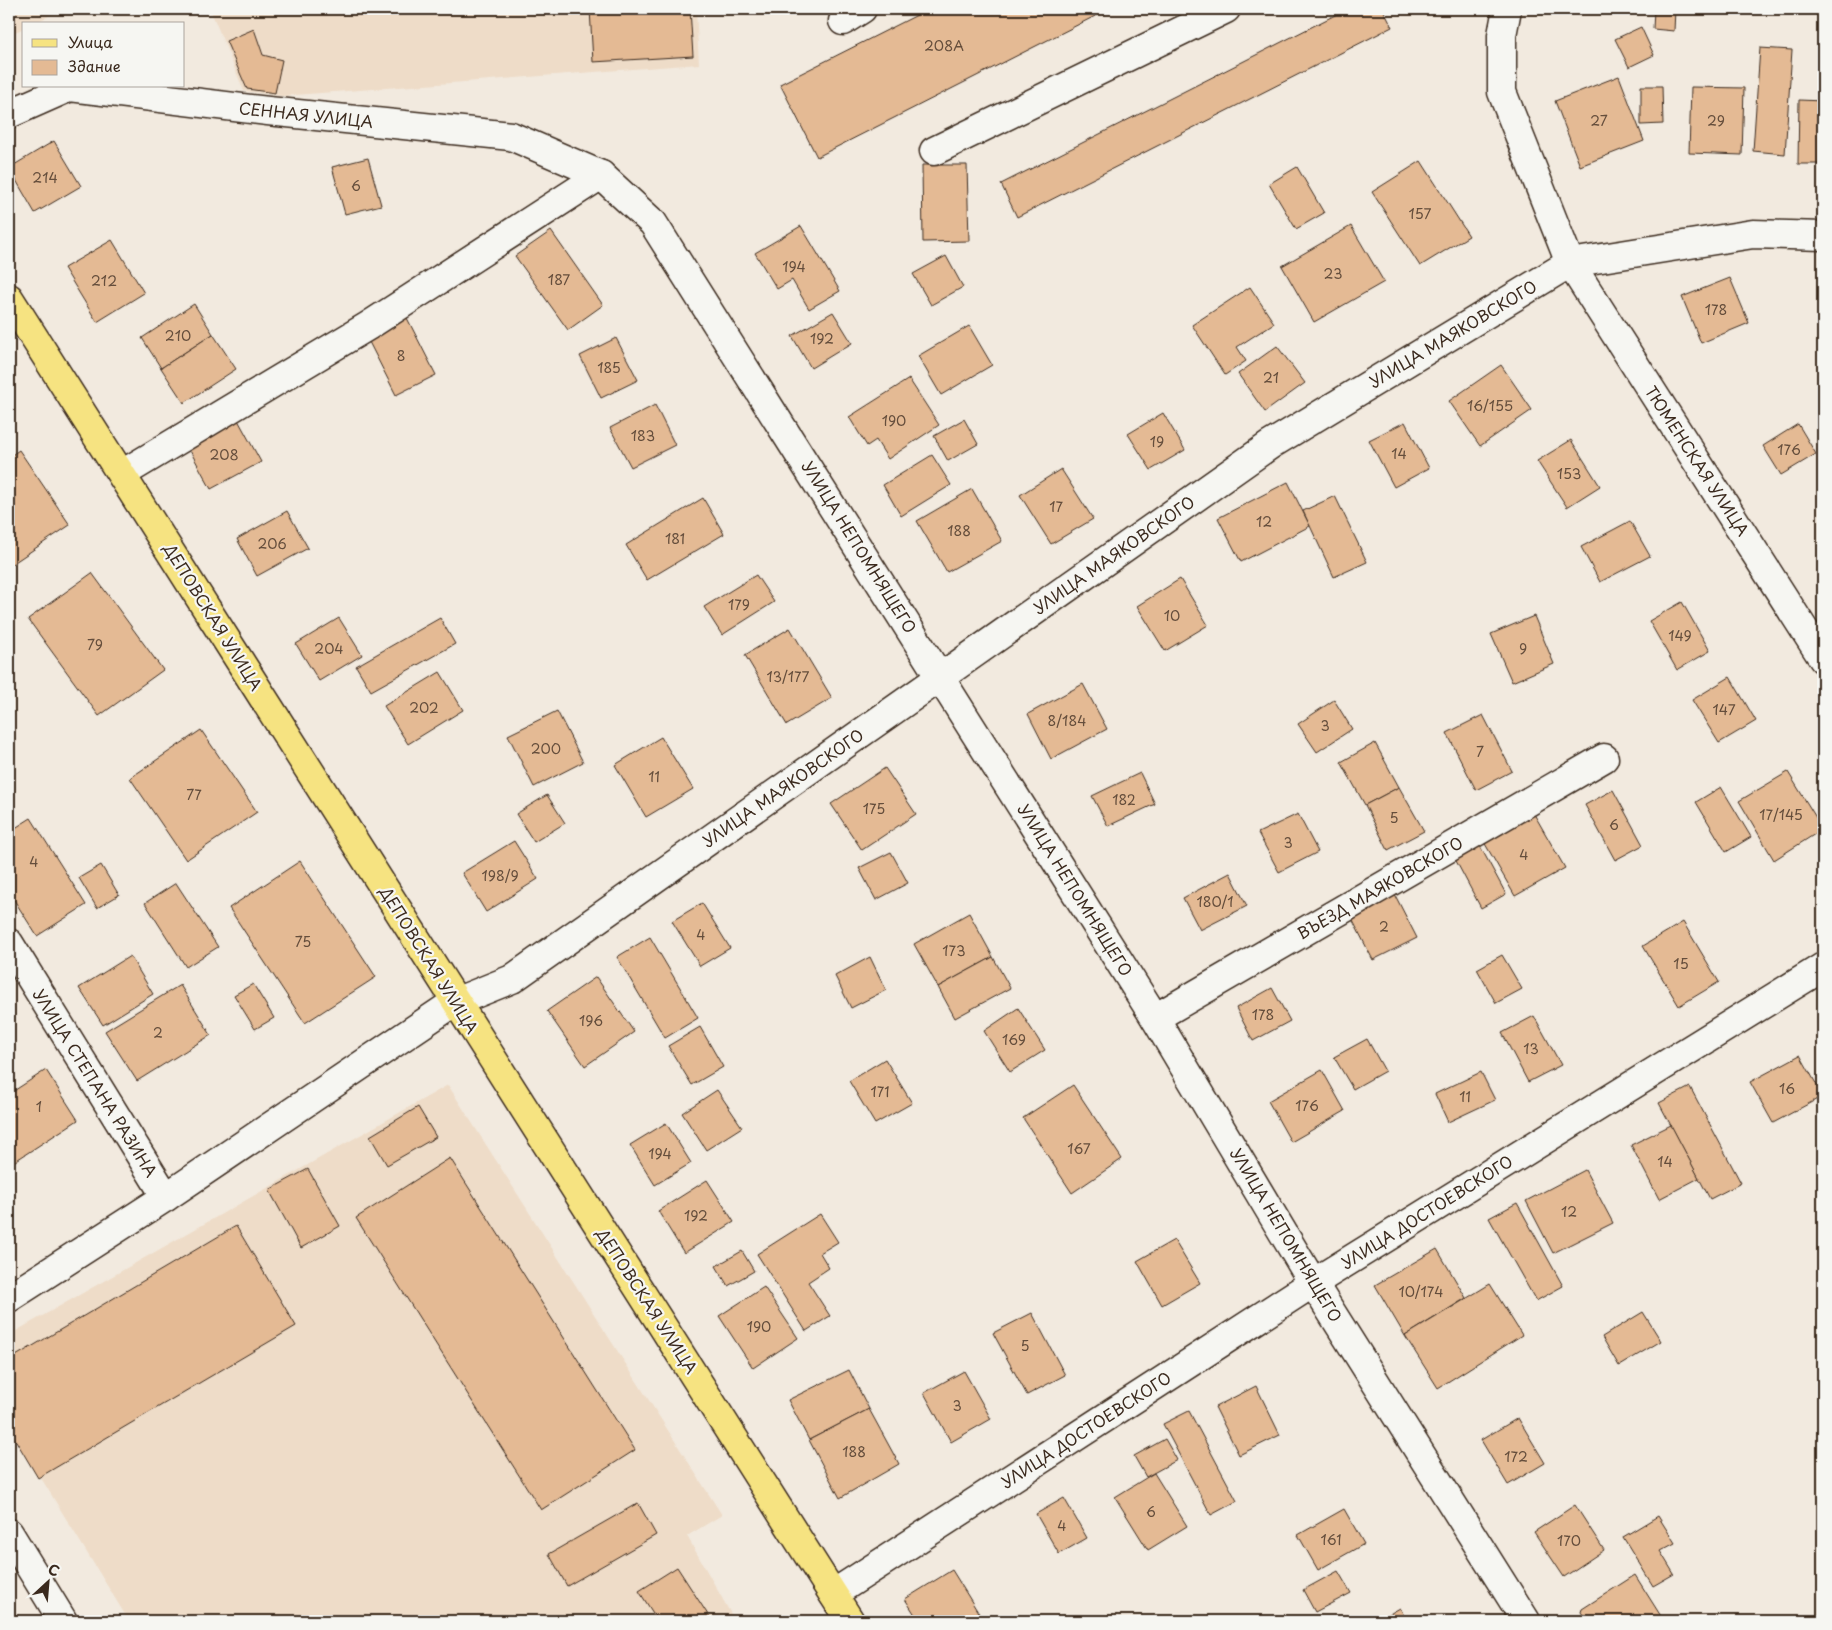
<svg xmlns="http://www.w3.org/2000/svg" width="1832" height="1630" font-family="'Playpen Sans',sans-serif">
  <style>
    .built { fill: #eedcc8 }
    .building { fill: #e4ba94; stroke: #3b2a1e }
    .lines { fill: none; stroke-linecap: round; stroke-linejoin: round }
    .minor-casing { stroke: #3b2a1e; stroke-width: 31 }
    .major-casing { stroke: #3b2a1e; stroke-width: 31 }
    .minor { stroke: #f6f6f2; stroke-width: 28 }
    .major { stroke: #f6e381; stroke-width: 28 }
    .labels { text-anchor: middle; stroke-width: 4.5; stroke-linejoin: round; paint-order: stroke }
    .number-label { font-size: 14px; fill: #654e3c }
    .street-label { font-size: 16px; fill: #3b2a1e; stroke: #f6f6f2 }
  </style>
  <rect width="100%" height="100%" fill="#f2eadf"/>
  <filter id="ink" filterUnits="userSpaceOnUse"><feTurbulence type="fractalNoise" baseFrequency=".02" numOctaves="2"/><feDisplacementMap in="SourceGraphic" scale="10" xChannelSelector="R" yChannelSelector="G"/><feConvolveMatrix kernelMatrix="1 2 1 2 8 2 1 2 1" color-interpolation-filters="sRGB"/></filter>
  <g filter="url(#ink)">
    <g class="built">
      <path d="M9,9H64L32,24H24V28L9,35Z"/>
      <path d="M210,9H696L699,64L282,96L244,91Z"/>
      <path d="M448,1085L722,1515L687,1536L735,1621H129L9,1426V1335Z"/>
    </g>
    <g class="building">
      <path d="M590,9H690L693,56L593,62Z"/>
      <path d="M929,9H1109L817,157L780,84Z"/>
      <path d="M1347,9H1383L1392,27L1017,217L1001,184Z"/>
      <path d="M1654,9H1675L1674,31L1653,29Z"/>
      <path d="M1641,27L1654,55L1629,67L1615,39Z"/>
      <path d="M254,29L263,55L282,60L275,93L247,89L226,41Z"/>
      <path d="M1760,48L1792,50L1785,154L1753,151Z"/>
      <path d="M1619,76L1644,141L1580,166L1555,101Z"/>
      <path d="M1641,86H1662L1663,124L1641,125Z"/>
      <path d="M1691,87L1744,88L1742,155L1689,153Z"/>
      <path d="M1799,100L1823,101V164H1798Z"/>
      <path d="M54,141L81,186L35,213L9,168Z"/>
      <path d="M368,158L381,205L345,214L332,167Z"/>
      <path d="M1421,161L1469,236L1420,266L1372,192Z"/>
      <path d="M922,165H967L969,241L923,242Z"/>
      <path d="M1297,167L1324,213L1296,229L1269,184Z"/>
      <path d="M801,226L840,291L809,309L792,280L777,289L755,253Z"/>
      <path d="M1351,226L1384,282L1314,322L1282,266Z"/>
      <path d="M551,231L603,305L568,330L515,256Z"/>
      <path d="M112,240L144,293L97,322L64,268Z"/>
      <path d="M946,256L963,287L931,305L913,274Z"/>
      <path d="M1730,278L1749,323L1701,343L1682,297Z"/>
      <path d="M1250,287L1274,323L1237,347L1246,361L1225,375L1192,325Z"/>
      <path d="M194,304L213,334L161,368L142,338Z"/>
      <path d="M833,312L852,343L811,368L792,336Z"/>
      <path d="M406,316L436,375L396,395L366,336Z"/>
      <path d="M969,326L992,365L941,395L918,356Z"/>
      <path d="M213,334L236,369L184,403L161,368Z"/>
      <path d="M616,338L638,380L601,398L580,356Z"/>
      <path d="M1277,346L1305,383L1265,412L1238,374Z"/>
      <path d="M1501,365L1532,410L1480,446L1449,401Z"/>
      <path d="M909,379L939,425L888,459L876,440L867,446L849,417Z"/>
      <path d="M655,405L675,445L631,467L610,428Z"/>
      <path d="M1163,413L1185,450L1151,470L1128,434Z"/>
      <path d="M964,419L978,444L948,461L934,436Z"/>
      <path d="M238,420L261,462L211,489L188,447Z"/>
      <path d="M1405,422L1429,468L1394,487L1369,440Z"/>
      <path d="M1798,424L1816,454L1781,475L1763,446Z"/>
      <path d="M1571,440L1600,486L1567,507L1537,461Z"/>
      <path d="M19,450L70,525L9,566V457Z"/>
      <path d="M932,455L951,485L901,516L883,485Z"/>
      <path d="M1061,469L1093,519L1051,544L1020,495Z"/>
      <path d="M1288,482L1310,526L1241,562L1218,518Z"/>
      <path d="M972,489L1002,541L947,572L917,521Z"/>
      <path d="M1335,496L1367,562L1334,577L1303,511Z"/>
      <path d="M703,498L724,534L647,580L626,545Z"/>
      <path d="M287,511L308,548L257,576L237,539Z"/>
      <path d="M1630,521L1650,556L1600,582L1581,547Z"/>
      <path d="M92,573L163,670L99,716L28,619Z"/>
      <path d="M756,575L774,602L722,635L704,607Z"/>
      <path d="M1180,579L1208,625L1165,651L1137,606Z"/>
      <path d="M1682,602L1710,651L1677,670L1649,621Z"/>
      <path d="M1534,616L1554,664L1512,682L1491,634Z"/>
      <path d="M339,618L362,655L319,681L296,644Z"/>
      <path d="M440,618L455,644L371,691L356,666Z"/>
      <path d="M790,628L832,698L787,725L745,655Z"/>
      <path d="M440,672L463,710L408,744L384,706Z"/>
      <path d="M1730,677L1756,721L1719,743L1692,700Z"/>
      <path d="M1083,684L1107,729L1051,759L1028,714Z"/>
      <path d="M1334,700L1352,729L1317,752L1298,724Z"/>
      <path d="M557,711L583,762L534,787L508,735Z"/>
      <path d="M1483,715L1512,771L1476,790L1447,733Z"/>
      <path d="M201,730L257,812L186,860L130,778Z"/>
      <path d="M661,737L693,789L646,817L615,765Z"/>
      <path d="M1375,743L1399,787L1365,805L1341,762Z"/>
      <path d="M885,768L916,814L862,850L831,804Z"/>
      <path d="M1788,772L1823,829L1774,860L1739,801Z"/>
      <path d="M1140,773L1155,804L1108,826L1092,796Z"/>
      <path d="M1399,787L1424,831L1388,850L1365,805Z"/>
      <path d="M1721,787L1751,837L1726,852L1696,802Z"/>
      <path d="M1613,790L1643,845L1615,860L1585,805Z"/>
      <path d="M547,795L565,823L534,842L516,814Z"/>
      <path d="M1298,814L1318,852L1279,872L1258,833Z"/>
      <path d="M1534,814L1565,868L1515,896L1484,842Z"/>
      <path d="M31,818L86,905L37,936L9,892V832Z"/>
      <path d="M514,841L538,879L486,912L462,873Z"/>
      <path d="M1480,846L1506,894L1481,908L1455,859Z"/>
      <path d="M891,852L908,883L876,900L859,868Z"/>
      <path d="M300,861L376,977L305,1023L229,908Z"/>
      <path d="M101,865L119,895L97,908L79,878Z"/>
      <path d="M1230,873L1247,906L1200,930L1183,898Z"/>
      <path d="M176,883L218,947L186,967L145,903Z"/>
      <path d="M1395,895L1417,938L1373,960L1351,917Z"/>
      <path d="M702,903L730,948L700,966L672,921Z"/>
      <path d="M969,913L993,957L938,987L914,944Z"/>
      <path d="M1683,922L1719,982L1679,1006L1643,946Z"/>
      <path d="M650,937L698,1018L665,1038L617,957Z"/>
      <path d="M1502,955L1522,989L1496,1003L1477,969Z"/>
      <path d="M130,956L153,994L103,1025L79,988Z"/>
      <path d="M870,957L886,990L851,1008L835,976Z"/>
      <path d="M993,957L1010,988L955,1018L938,987Z"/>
      <path d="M596,977L634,1032L585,1066L547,1011Z"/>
      <path d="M253,984L274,1018L255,1029L234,995Z"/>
      <path d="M180,985L211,1035L137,1081L105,1031Z"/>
      <path d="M1272,988L1290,1021L1253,1041L1236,1008Z"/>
      <path d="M1018,1008L1045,1050L1010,1072L984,1031Z"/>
      <path d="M1534,1016L1561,1065L1528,1082L1502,1033Z"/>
      <path d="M700,1027L723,1067L692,1085L668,1046Z"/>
      <path d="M1367,1039L1385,1071L1353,1089L1334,1057Z"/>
      <path d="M1800,1055L1823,1096L1773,1123L1750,1082Z"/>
      <path d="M885,1059L912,1103L875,1124L849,1081Z"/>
      <path d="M46,1070L78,1120L9,1165V1094Z"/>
      <path d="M1322,1070L1345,1111L1291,1142L1268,1101Z"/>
      <path d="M1481,1072L1495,1100L1448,1122L1435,1094Z"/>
      <path d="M1073,1085L1122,1159L1072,1193L1023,1118Z"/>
      <path d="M1690,1087L1741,1183L1710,1199L1659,1103Z"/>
      <path d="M717,1090L742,1127L706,1150L682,1113Z"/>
      <path d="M418,1107L436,1137L387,1165L370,1136Z"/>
      <path d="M666,1123L691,1163L655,1185L630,1145Z"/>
      <path d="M1671,1125L1699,1178L1659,1199L1631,1145Z"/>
      <path d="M450,1158L635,1450L541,1510L356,1218Z"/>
      <path d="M308,1169L340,1226L301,1248L269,1190Z"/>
      <path d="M1585,1170L1613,1223L1553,1253L1526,1201Z"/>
      <path d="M707,1180L734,1222L684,1253L658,1211Z"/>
      <path d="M1517,1203L1563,1286L1536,1301L1489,1218Z"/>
      <path d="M820,1214L838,1242L820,1253L829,1268L808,1282L830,1316L806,1331L757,1254Z"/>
      <path d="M236,1226L296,1326L38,1478L9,1429V1360Z"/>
      <path d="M1174,1240L1200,1283L1162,1305L1137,1261Z"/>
      <path d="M1437,1249L1466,1298L1405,1336L1375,1285Z"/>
      <path d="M742,1251L754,1271L728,1286L716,1266Z"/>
      <path d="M1490,1284L1522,1335L1438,1388L1405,1336Z"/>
      <path d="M764,1287L798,1338L753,1368L719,1316Z"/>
      <path d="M1643,1312L1661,1341L1619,1366L1602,1337Z"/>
      <path d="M1032,1313L1065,1375L1027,1395L993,1333Z"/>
      <path d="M849,1370L869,1409L809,1440L788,1400Z"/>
      <path d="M964,1371L991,1419L951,1442L924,1393Z"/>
      <path d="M1256,1386L1280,1435L1239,1455L1215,1407Z"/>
      <path d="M869,1409L899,1464L840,1498L809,1440Z"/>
      <path d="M1189,1411L1237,1501L1211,1515L1163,1424Z"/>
      <path d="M1518,1418L1545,1463L1508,1485L1481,1440Z"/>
      <path d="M1165,1439L1177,1460L1146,1477L1134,1456Z"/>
      <path d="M1154,1473L1187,1526L1148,1550L1115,1497Z"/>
      <path d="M1064,1498L1087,1538L1059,1554L1036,1514Z"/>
      <path d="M638,1503L656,1535L567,1586L549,1554Z"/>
      <path d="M1575,1505L1604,1550L1564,1577L1534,1532Z"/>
      <path d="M1344,1509L1364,1544L1318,1570L1298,1535Z"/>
      <path d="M1658,1516L1675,1543L1660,1551L1674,1574L1653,1586L1623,1537Z"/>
      <path d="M677,1567L712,1621H658L639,1591Z"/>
      <path d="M952,1570L981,1617L974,1621H919L905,1599Z"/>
      <path d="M1338,1571L1351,1593L1315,1612L1303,1590Z"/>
      <path d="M1635,1575L1664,1621H1587L1581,1612L1582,1609Z"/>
      <path d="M1400,1608L1407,1621H1377Z"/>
    </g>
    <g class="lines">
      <g class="minor-casing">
        <g id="minor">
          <path d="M1507,9L1502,35V92L1570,263L1823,659"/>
          <path d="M843,21L862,9"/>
          <path d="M9,114L70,87L268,111L511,136L601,175L653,223L1155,1018L1313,1283L1526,1621"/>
          <path d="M934,151L1226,9"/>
          <path d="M122,474L368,326L601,175"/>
          <path d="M9,943L166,1197"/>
          <path d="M1155,1018L1604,758"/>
          <path d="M9,1298L166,1197L455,1002L512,979L1270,445L1570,263L1753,234L1823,236"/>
          <path d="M9,1533L63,1621"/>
          <path d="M833,1594L1313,1283L1823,967"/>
        </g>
      </g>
      <g class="major-casing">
        <path id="major" d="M9,298L850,1621"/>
      </g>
      <use href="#minor" class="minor"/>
      <use href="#major" class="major"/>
    </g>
  </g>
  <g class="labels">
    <g class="number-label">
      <text x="944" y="51">208А</text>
      <text x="1599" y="126">27</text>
      <text x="1716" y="126">29</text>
      <text x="45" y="183">214</text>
      <text x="356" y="191">6</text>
      <text x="1420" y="219">157</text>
      <text x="794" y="272">194</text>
      <text x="1333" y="279">23</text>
      <text x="559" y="285">187</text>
      <text x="104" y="286">212</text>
      <text x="1716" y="315">178</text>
      <text x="178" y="341">210</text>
      <text x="822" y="344">192</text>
      <text x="401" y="361">8</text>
      <text x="609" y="373">185</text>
      <text x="1271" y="383">21</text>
      <text x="1490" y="411">16/155</text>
      <text x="894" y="426">190</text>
      <text x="643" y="441">183</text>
      <text x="1157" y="447">19</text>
      <text x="1789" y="455">176</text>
      <text x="1399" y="459">14</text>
      <text x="224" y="460">208</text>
      <text x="1569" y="479">153</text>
      <text x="1056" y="512">17</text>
      <text x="1264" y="527">12</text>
      <text x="959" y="536">188</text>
      <text x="675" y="544">181</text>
      <text x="272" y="549">206</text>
      <text x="739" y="610">179</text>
      <text x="1172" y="621">10</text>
      <text x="1680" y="641">149</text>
      <text x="95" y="650">79</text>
      <text x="329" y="654">204</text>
      <text x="1523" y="654">9</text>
      <text x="788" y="682">13/177</text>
      <text x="424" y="713">202</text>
      <text x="1724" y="715">147</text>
      <text x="1067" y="726">8/184</text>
      <text x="1325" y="731">3</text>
      <text x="546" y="754">200</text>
      <text x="1480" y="757">7</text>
      <text x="654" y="782">11</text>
      <text x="194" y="800">77</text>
      <text x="1124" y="805">182</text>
      <text x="874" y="814">175</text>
      <text x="1781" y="820">17/145</text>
      <text x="1394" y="823">5</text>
      <text x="1614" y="830">6</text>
      <text x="1288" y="848">3</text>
      <text x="1524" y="860">4</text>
      <text x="34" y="867">4</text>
      <text x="500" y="881">198/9</text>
      <text x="1215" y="907">180/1</text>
      <text x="1384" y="932">2</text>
      <text x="701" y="940">4</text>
      <text x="303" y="947">75</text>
      <text x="954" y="956">173</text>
      <text x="1681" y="969">15</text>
      <text x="1263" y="1020">178</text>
      <text x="591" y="1026">196</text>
      <text x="158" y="1038">2</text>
      <text x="1014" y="1045">169</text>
      <text x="1531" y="1054">13</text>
      <text x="1787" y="1094">16</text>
      <text x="880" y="1097">171</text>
      <text x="1465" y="1102">11</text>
      <text x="1307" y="1111">176</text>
      <text x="39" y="1112">1</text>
      <text x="1079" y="1154">167</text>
      <text x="660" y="1159">194</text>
      <text x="1665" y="1167">14</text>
      <text x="1569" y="1217">12</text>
      <text x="696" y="1221">192</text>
      <text x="1421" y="1297">10/174</text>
      <text x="759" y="1332">190</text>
      <text x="1025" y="1351">5</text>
      <text x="957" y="1411">3</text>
      <text x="854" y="1457">188</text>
      <text x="1516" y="1462">172</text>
      <text x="1151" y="1517">6</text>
      <text x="1062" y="1531">4</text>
      <text x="1331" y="1545">161</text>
      <text x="1569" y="1546">170</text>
    </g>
    <g class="street-label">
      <text transform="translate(306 115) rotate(6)" y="6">СЕННАЯ УЛИЦА</text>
      <text transform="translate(1453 334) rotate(-31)" y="6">УЛИЦА МАЯКОВСКОГО</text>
      <text transform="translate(1697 461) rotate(57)" y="6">ТЮМЕНСКАЯ УЛИЦА</text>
      <text transform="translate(859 547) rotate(58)" y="6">УЛИЦА НЕПОМНЯЩЕГО</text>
      <text transform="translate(1114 555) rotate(-35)" y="6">УЛИЦА МАЯКОВСКОГО</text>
      <text transform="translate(213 617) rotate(58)" y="6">ДЕПОВСКАЯ УЛИЦА</text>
      <text transform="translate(783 788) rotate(-35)" y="6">УЛИЦА МАЯКОВСКОГО</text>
      <text transform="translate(1380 888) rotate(-30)" y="6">ВЪЕЗД МАЯКОВСКОГО</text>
      <text transform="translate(1075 890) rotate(58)" y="6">УЛИЦА НЕПОМНЯЩЕГО</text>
      <text transform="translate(429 960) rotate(58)" y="6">ДЕПОВСКАЯ УЛИЦА</text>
      <text transform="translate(95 1083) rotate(58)" y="6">УЛИЦА СТЕПАНА РАЗИНА</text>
      <text transform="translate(1427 1212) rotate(-32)" y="6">УЛИЦА ДОСТОЕВСКОГО</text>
      <text transform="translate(1286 1235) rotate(59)" y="6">УЛИЦА НЕПОМНЯЩЕГО</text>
      <text transform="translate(647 1301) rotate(57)" y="6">ДЕПОВСКАЯ УЛИЦА</text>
      <text transform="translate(1086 1430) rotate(-33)" y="6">УЛИЦА ДОСТОЕВСКОГО</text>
    </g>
  </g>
  <rect width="1832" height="1630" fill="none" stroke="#f6f6f2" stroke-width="30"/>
  <rect x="15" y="15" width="1802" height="1600" fill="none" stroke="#3b2a1e" stroke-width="2" filter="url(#ink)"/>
  <rect x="22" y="22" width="162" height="65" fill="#f6f6f2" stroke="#aba49d"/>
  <rect x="32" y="39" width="25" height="8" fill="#f6e381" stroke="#aba49d"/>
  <text x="68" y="48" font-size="15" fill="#3b2a1e">Улица</text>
  <rect x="32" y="60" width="25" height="15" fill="#e4ba94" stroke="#aba49d"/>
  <text x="68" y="72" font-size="15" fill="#3b2a1e">Здание</text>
  <g transform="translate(48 1582) rotate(26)" stroke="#f6f6f2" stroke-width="4" paint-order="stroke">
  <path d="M0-4L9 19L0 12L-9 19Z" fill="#3b2a1e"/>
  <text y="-8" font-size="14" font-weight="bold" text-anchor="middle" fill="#3b2a1e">С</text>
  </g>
</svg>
